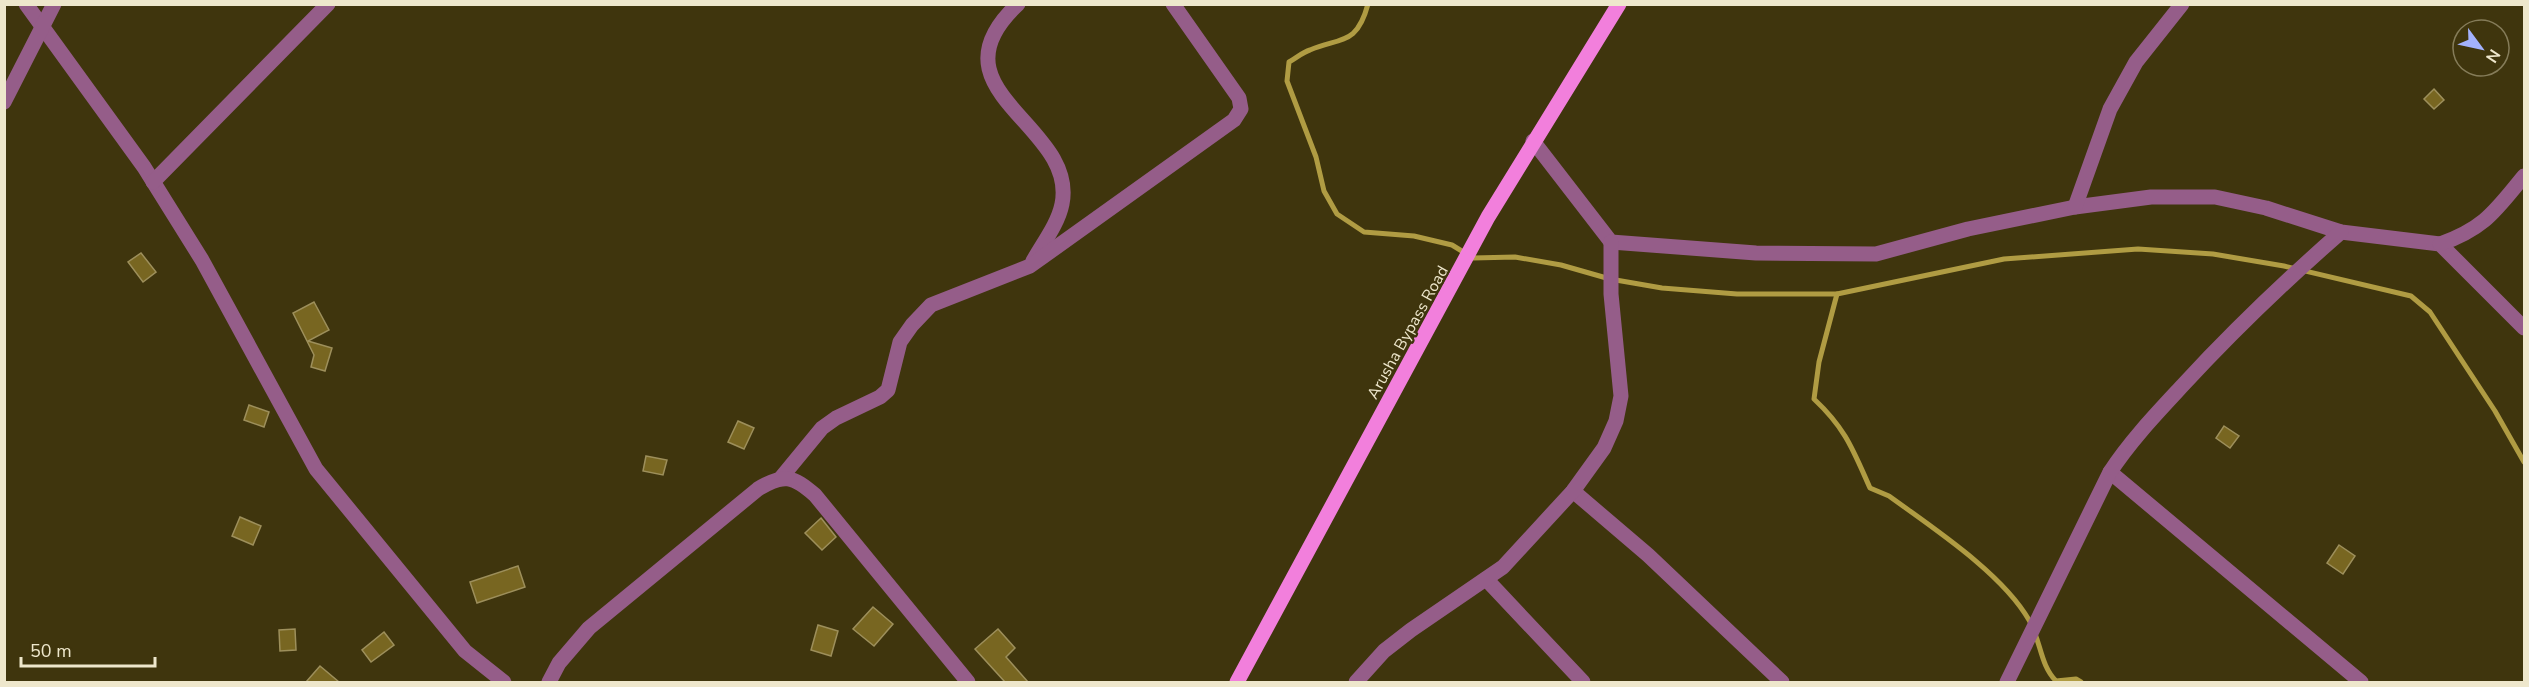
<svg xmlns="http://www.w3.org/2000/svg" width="2529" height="687" font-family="'Nunito Sans',sans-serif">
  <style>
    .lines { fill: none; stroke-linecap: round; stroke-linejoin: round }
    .stream { stroke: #b09c43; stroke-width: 5 }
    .building { fill: #786621; stroke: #9d8f5b; stroke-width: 1.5 }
    .minor { stroke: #955d89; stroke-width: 15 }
    .major { stroke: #f27fdc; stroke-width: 15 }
    .labels { text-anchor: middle; stroke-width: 4.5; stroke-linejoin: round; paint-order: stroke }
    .street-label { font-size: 16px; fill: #eee7cc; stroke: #3f350d }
  </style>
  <rect width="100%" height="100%" fill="#3f350d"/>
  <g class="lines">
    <g class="stream">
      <path d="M1368,4C1357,45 1342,37 1310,50C1303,52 1296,58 1289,62L1287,81L1316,157L1324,191L1337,214L1364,232L1414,236L1452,245L1473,258L1515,257L1561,265L1610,279L1662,288L1737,294H1837L2004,259L2138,249L2213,254L2284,266L2411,296L2430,312L2495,411L2524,462"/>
      <path d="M1837,294L1819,362L1814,399C1846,429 1853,450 1870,488L1889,496C1933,528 2002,573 2029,620C2041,641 2040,665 2056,681L2076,679L2081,682"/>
    </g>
  </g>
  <g class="building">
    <path d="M2434,89L2444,100L2434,109L2424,99Z"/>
    <path d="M141,253L156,272L143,282L128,262Z"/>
    <path d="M314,302L329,330L308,341L332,348L325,371L311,367L314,355L293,313Z"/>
    <path d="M249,405L269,412L264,427L244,420Z"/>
    <path d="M738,421L754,428L744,449L728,442Z"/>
    <path d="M2224,426L2239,436L2230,448L2216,438Z"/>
    <path d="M646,456L667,460L663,475L643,471Z"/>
    <path d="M240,517L261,526L253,545L232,536Z"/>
    <path d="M821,518L836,537L822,550L805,533Z"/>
    <path d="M2339,545L2355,556L2343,574L2327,563Z"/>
    <path d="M518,566L525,587L477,603L470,582Z"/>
    <path d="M873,607L893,624L874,646L853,629Z"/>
    <path d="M818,625L838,631L831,656L811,650Z"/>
    <path d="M295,629L296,650L280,651L279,630Z"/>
    <path d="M998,629L1015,648L1006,657L1028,682H1005L975,649Z"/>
    <path d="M384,632L394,645L371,662L362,650Z"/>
    <path d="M320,666L339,682H306Z"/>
  </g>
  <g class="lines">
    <g class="minor">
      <path d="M26,4L144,167L202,260L316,469L465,651L504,682"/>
      <path d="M1018,4C925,91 1078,124 1062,204C1058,224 1043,243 1033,261"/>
      <path d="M4,102L54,4"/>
      <path d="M1533,141L1611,242L1756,253L1876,254L1968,229L2075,207L2151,197H2215L2266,208L2341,232L2440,244L2524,328"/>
      <path d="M153,182L328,4"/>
      <path d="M2075,207L2110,109L2136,62L2182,4"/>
      <path d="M2440,244C2485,228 2495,211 2524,176"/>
      <path d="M2110,472L2361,682"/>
      <path d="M780,479L822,428L836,418L880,397L888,390L900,342L912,325L931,305L1030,266L1234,120L1241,109L1239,98L1173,4"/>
      <path d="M1573,491L1648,555L1782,682"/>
      <path d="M1486,579L1583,682"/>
      <path d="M549,682L559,663L589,628L758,489C784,473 793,476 815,495L968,682"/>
      <path d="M1356,682L1384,651L1411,630L1503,567L1573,491L1604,448L1616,421L1621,396L1611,294V242"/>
      <path d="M2007,682L2110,472C2131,440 2157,413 2183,385C2233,331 2285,281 2341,232"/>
    </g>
    <path class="major" d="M1237,682L1488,217L1619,4"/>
  </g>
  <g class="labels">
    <g class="street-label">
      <text transform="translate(1407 332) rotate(-61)" y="6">Arusha Bypass Road</text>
    </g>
  </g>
  <rect width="2529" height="687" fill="none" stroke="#eee7cc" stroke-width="12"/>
  <g transform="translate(2481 48) rotate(123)"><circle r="28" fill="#3f350d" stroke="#857c59" stroke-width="1.5"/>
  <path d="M0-4.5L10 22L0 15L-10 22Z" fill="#a3b2fd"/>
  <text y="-9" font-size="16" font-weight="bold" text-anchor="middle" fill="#eee7cc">N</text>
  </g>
  <path d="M21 657v9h134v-9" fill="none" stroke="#eee7cc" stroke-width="3"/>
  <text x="30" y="657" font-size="18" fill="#eee7cc" stroke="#3f350d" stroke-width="4.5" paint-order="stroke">50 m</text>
</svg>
